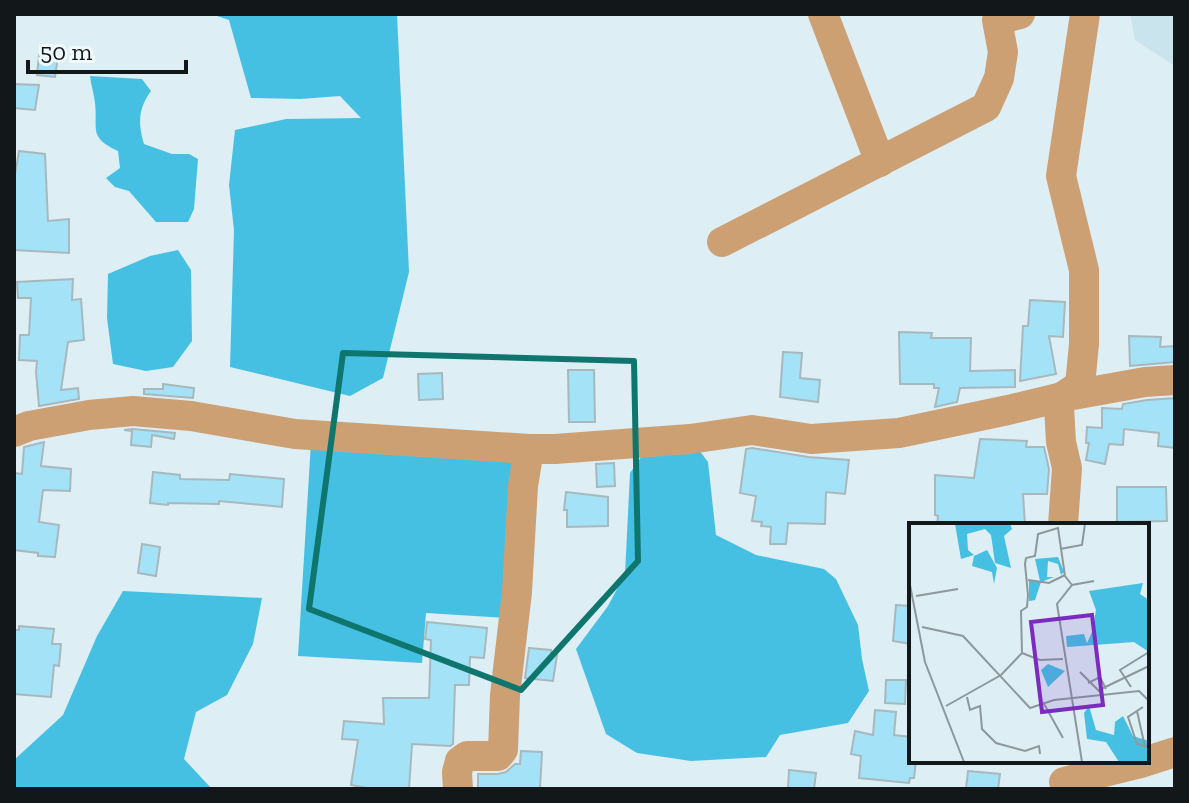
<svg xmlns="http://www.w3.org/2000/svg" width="1189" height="803" font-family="'Zilla Slab',serif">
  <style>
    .built { fill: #cae4ed }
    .water { fill: #46c0e2 }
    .building { fill: #a3e2f7; stroke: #a8b9be; stroke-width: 2 }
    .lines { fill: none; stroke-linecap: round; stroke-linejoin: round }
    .minor { stroke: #cda074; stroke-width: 30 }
    .marked { fill: none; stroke: #0f766e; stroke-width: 6; stroke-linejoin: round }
    .inset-road { fill: none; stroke: #8c989d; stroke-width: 2 }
    .view { fill: #7b2cbf; fill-opacity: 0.15; stroke: #7b2cbf; stroke-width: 4 }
    .inset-edge { fill: none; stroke: #12181a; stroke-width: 4 }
  </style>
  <rect width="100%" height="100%" fill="#ddeef4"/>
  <path class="built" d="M1130,14H1175V66L1135,40Z"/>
  <g class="water">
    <path d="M211,14H397L409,272L383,378L350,396L230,367L234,230L229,185L235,130L286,119L361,118L340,96L300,99L251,98L229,20Z"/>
    <path d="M90,76L142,79L151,91C138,109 138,123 144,144L172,154H189L198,159L194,209L188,222H156L129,191L115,187L106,178L120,168L118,151C88,137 98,130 95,103C94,94 91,85 90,76Z"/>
    <path d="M178,250L191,270L192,341L173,367L146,371L113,364L107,318L108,274L150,256Z"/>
    <path d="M311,442L517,454L507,618L426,613L422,663L298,656Z"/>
    <path d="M693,442L708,462L716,535L756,555L824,569L836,579L858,625L862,659L869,691L848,723L780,735L766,757L691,761L637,753L606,734L576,649L608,606L625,574L630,473L648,447Z"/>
    <path d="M123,591L262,598L253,644L227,695L196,712L184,759L212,789H14V760L63,715L97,636Z"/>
  </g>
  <g class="building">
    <path d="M39,55L58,56L55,77L37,75Z"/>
    <path d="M14,84L39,85L35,110L14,108Z"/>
    <path d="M19,151L45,154L48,221L69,219V253L14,250V180Z"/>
    <path d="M73,279L72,300L81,299L84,340L68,342L61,390L78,388L79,399L39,406L36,372L37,361L19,360L20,335H29L31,298H18L17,282Z"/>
    <path d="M1030,300L1065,302L1063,337L1049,336L1056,374L1020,381L1023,326H1028Z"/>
    <path d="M899,332L932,333L931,338H971L970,371L1015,370V387L960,388L957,402L935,407L939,388H934V384H900Z"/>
    <path d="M1129,336L1161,337L1160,347L1175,346V362L1130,366Z"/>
    <path d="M783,352L802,353L800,378L820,380L818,402L780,397Z"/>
    <path d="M568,370H594L595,422H569Z"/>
    <path d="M442,373L443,399L419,400L418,374Z"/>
    <path d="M163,384L194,388L193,398L144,394V389H163Z"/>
    <path d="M1175,398V448L1158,446L1159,433L1124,429L1123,445L1109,444L1105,464L1086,460L1089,443H1086L1087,427L1102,428V408L1122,409L1123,404L1147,400Z"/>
    <path d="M133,429L175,433L174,439L152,435L151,447L131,445L132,431L124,430Z"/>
    <path d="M980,439L1027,441L1026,447H1044L1049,469L1047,494H1023L1025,525H937L938,516L935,515V475L974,478Z"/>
    <path d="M44,442L41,466L71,469L70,491L43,490L39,522L59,525L55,557L38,556V553L14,550V473L22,474L24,447Z"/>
    <path d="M752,448L808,457L849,460L845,494L826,492L825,524L788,523L786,544H770L771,527L761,526L762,522L752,521L756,496L740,493L746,449Z"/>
    <path d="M614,463L615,486L597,487L596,464Z"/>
    <path d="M153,472L180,475V479L229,480L230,474L284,479L282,507L219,501V504L168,503V505L150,503Z"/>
    <path d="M1117,487H1166L1167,521L1117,522Z"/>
    <path d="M566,492L608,497V526L567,527V510H564Z"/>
    <path d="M142,544L160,547L156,576L138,573Z"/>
    <path d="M896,605L911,606V644L893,641Z"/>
    <path d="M427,622L487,628L484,658L470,657L469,685H455L453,744L450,746L412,744L409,789H373L351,785L358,740L342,739L344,721L384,724L383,698H429L431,640L425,639Z"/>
    <path d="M19,626L54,629L52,644H61L59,666L54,665L51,697L14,694V630H19Z"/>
    <path d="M529,648L551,650V654L557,655L553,681L525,678Z"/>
    <path d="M886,680H906L905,704L885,703Z"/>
    <path d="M875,710L896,712L894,735L911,737V761H916L914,778H910L909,783L859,778L861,756L851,754L855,731L873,735Z"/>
    <path d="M521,751L542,752L540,789H478V774H498L506,772L515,764H520Z"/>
    <path d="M789,770L816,773L814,789H788Z"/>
    <path d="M968,771L1000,774L998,789H966Z"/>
  </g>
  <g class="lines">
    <g class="minor">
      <path d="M823,14L880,162"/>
      <path d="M722,242L986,107L999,78L1003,52L997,20L1020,14"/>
      <path d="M14,432L29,426L89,415L133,411L191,416L295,434L529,449H555L690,439L752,430L811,439L899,433L1008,410L1062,397L1145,382L1175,380"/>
      <path d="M1063,525L1067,468L1061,442L1059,407L1062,397L1080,385L1084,344V270L1061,176L1085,14"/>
      <path d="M1064,782L1141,763L1175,752"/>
      <path d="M458,789L457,772L460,761L467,756H498L503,750L505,695L517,592L523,486L529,449"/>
    </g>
  </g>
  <path class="marked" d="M343,353L634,361L638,561L521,690L309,609Z"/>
  <g transform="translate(909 523)">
    <rect width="240" height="240" fill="#ddeef4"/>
    <path d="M46,1H101L103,6L95,13L102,45L86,40L82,12L76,6L58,11L59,27L65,32L52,36ZM78,27L88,45L85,61L83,49L63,43L65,33ZM149,34L155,49L152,52L149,41L139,38L138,54H145L132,59L126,77L120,78V58H131L126,36ZM234,60L231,71L240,77V129L225,119L158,124L157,113L175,111L178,120L183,109L187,87L180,68ZM139,141L156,148L139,164L132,147ZM180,183L187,207L205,212L206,199L214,193L224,213L240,218V239H210L197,219L178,216L175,190Z" fill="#46c0e2"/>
    <path class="inset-road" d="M151,26L173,22L176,1M0,57L16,139L55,239M119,57L140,60L156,52M7,73L49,66M13,104L54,113L121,185L145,177L230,168L240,178M113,130L131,137L154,136M171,149L192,170M179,160L191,154L197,166M222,164L211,147L240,129M190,167L240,143M58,174L61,187L71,183L73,206L87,220L116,228L130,223L131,231M134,179L154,215M37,183L92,152L113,130L112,88L118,84L119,72L116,41L117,35L126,33L129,11L149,5L156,53L163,62M234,184L219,194L228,221L240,224M228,188L236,224M173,239L148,81L163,62L185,58"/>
    <path class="view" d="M183,92L194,182L133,189L122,99Z"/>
    <rect width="240" height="240" class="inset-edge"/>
  </g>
  <rect width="1189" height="803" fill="none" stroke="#12181a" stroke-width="32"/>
  <path d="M28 60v12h158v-12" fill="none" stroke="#12181a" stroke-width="4"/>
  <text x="40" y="60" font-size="24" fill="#12181a" stroke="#f0fafe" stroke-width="6" paint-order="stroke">50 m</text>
</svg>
